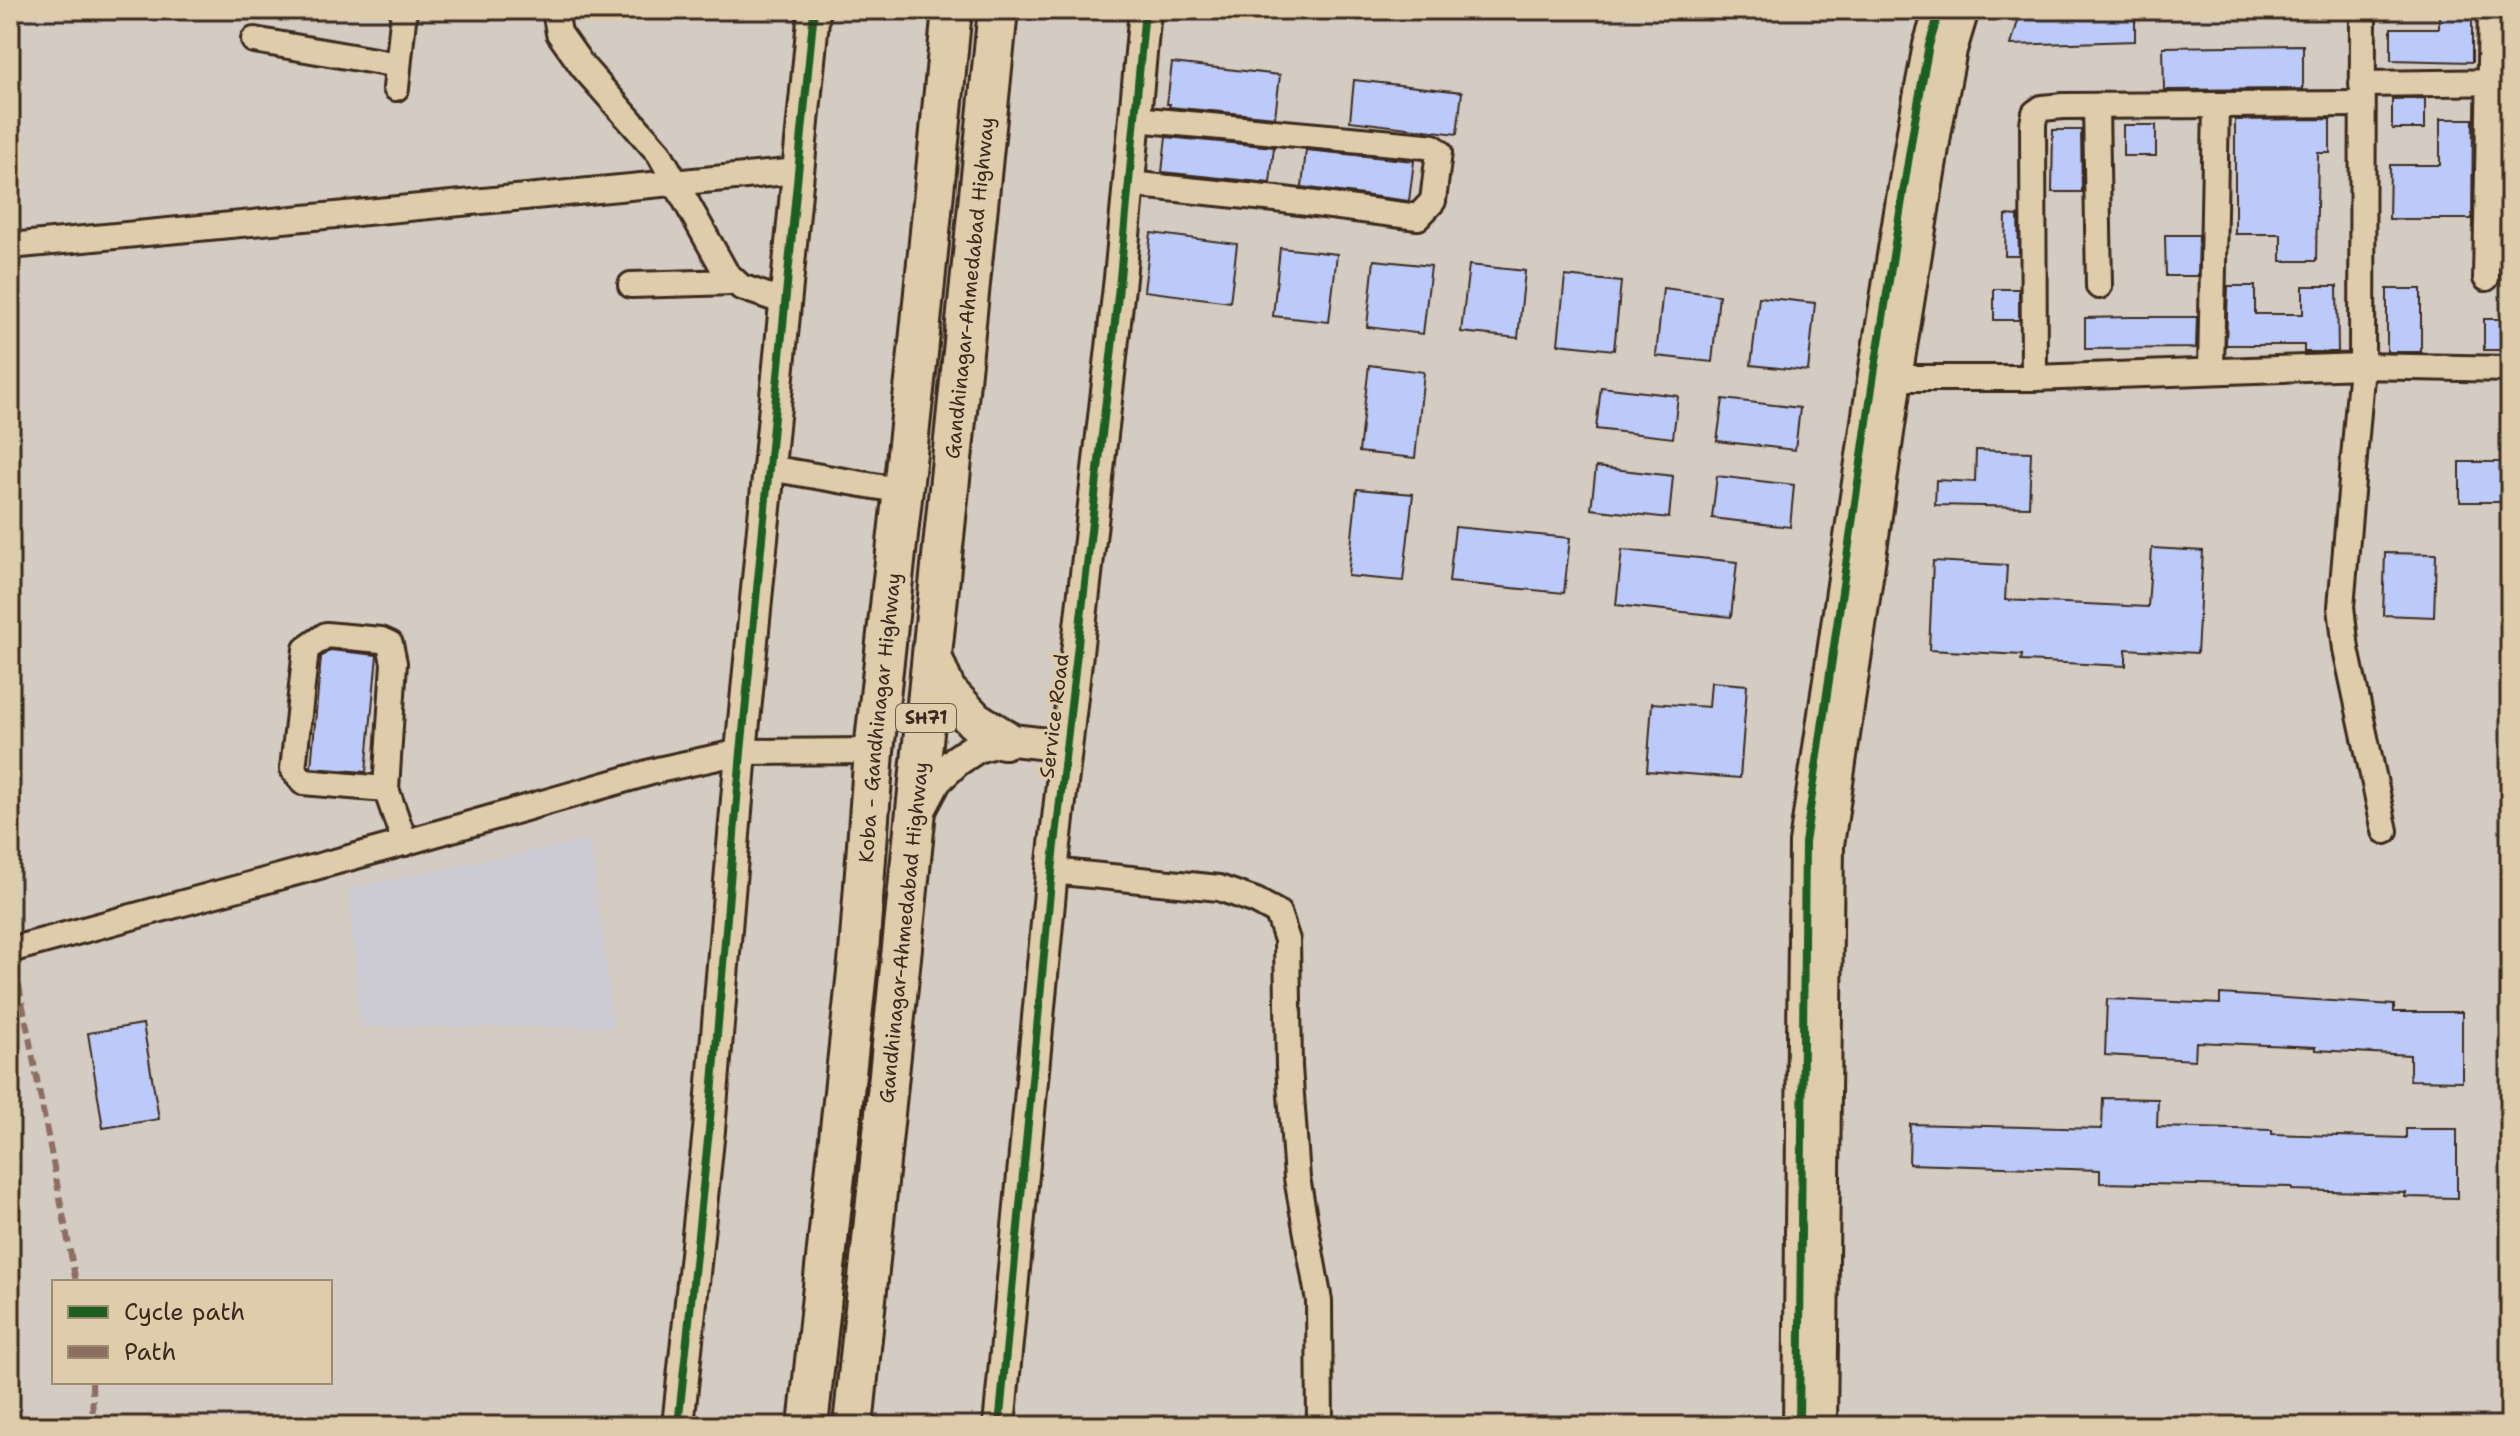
<svg xmlns="http://www.w3.org/2000/svg" width="2520" height="1436" font-family="'Shantell Sans',sans-serif">
  <style>
    .built { fill: #cdcbd3 }
    .building { fill: #bccafa; stroke: #3b2a1e; stroke-width: 2 }
    .lines { fill: none; stroke-linecap: round; stroke-linejoin: round }
    .minor-casing { stroke: #3b2a1e; stroke-width: 30 }
    .tertiary-casing { stroke: #3b2a1e; stroke-width: 36 }
    .primary-casing { stroke: #3b2a1e; stroke-width: 44 }
    .minor { stroke: #deccaa; stroke-width: 24 }
    .tertiary { stroke: #deccaa; stroke-width: 30 }
    .primary { stroke: #deccaa; stroke-width: 38 }
    .quiet { stroke: #8d6e63; stroke-width: 6; stroke-dasharray: 12 6; stroke-linecap: butt }
    .cycleway-casing { stroke: #deccaa; stroke-width: 13 }
    .cycleway { stroke: #1b5e20; stroke-width: 8 }
    .labels { text-anchor: middle; stroke-width: 6; stroke-linejoin: round; paint-order: stroke }
    .shield { fill: #deccaa; stroke: #6c5b48; stroke-width: 2 }
    .shield-label { font-size: 18px; font-weight: bold; fill: #3b2a1e }
    .street-label { font-size: 20px; fill: #3b2a1e; stroke: #deccaa }
  </style>
  <rect width="100%" height="100%" fill="#d4cbc2"/>
  <filter id="ink" filterUnits="userSpaceOnUse"><feTurbulence type="fractalNoise" baseFrequency=".0125" numOctaves="2"/><feDisplacementMap in="SourceGraphic" scale="16" xChannelSelector="R" yChannelSelector="G"/><feConvolveMatrix kernelMatrix="1 2 1 2 8 2 1 2 1" color-interpolation-filters="sRGB"/></filter>
  <g filter="url(#ink)">
    <path class="built" d="M590,839L614,1027H360L349,888Z"/>
    <g class="building">
      <path d="M2113,10H2135V41L2011,45L2020,14Z"/>
      <path d="M2439,10H2472V62L2391,60V28H2439Z"/>
      <path d="M2303,45V89L2164,90L2163,47Z"/>
      <path d="M1172,63L1280,75L1275,117L1169,107L1170,104H1167Z"/>
      <path d="M1354,80L1462,92L1457,134L1350,121Z"/>
      <path d="M2425,98V129H2392V99Z"/>
      <path d="M2330,119V153H2318L2316,261H2281V234H2235V120Z"/>
      <path d="M2440,119H2473L2472,219H2389L2390,165H2440Z"/>
      <rect x="2123" y="125" width="33" height="31"/>
      <path d="M2053,130H2081L2082,192H2052Z"/>
      <path d="M1166,137L1274,147L1270,183L1162,172Z"/>
      <path d="M1306,150L1414,161L1409,201L1302,187Z"/>
      <path d="M2006,215L2018,216L2019,256H2005Z"/>
      <path d="M1151,233L1237,244L1230,302L1144,291Z"/>
      <path d="M2165,235H2199L2198,276H2166Z"/>
      <path d="M1280,248L1337,254L1329,322L1273,316Z"/>
      <path d="M1374,260L1431,266L1423,334L1367,327Z"/>
      <path d="M1469,265L1525,271L1518,338L1461,332Z"/>
      <path d="M1565,276L1621,282L1614,350L1558,344Z"/>
      <path d="M2228,286H2255V314H2303V286H2337L2338,352H2304V345H2226Z"/>
      <path d="M1663,288L1719,295L1712,362L1656,356Z"/>
      <rect x="1994" y="289" width="25" height="31"/>
      <rect x="2387" y="289" width="34" height="63"/>
      <path d="M1759,297L1815,303L1808,371L1751,365Z"/>
      <path d="M2130,317H2197L2196,348L2085,349V318Z"/>
      <rect x="2484" y="319" width="26" height="31"/>
      <path d="M1369,365L1424,372L1415,458L1359,452Z"/>
      <path d="M1601,387L1678,396L1673,438L1596,429Z"/>
      <path d="M1723,399L1800,408L1795,450L1717,441Z"/>
      <path d="M1976,450L2031,452L2029,507L1935,505L1936,480L1975,482Z"/>
      <rect x="2460" y="462" width="50" height="40"/>
      <path d="M1596,467L1673,476L1669,518L1591,509Z"/>
      <path d="M1717,476L1794,485L1790,527L1712,518Z"/>
      <path d="M1357,489L1413,494L1403,581L1348,576Z"/>
      <path d="M1455,527L1570,538L1564,593L1449,582Z"/>
      <path d="M2152,548L2203,551L2197,653L2126,649V666L2021,661L2022,655L1929,650L1933,561L2007,565L2005,600L2148,607Z"/>
      <path d="M1622,550L1737,562L1731,617L1616,605Z"/>
      <path d="M2385,553L2436,554L2434,617L2383,615Z"/>
      <path d="M330,650L377,655L366,772L311,768L321,657Z"/>
      <path d="M1711,682L1747,685L1740,778L1647,771L1652,703L1709,707Z"/>
      <path d="M2220,994L2394,1005V1012H2462V1081L2410,1080V1055L2316,1050V1047L2196,1042L2195,1060L2105,1055L2107,999L2220,1004Z"/>
      <path d="M143,1024L159,1119L103,1128L88,1033Z"/>
      <path d="M2103,1098L2158,1099L2157,1127L2272,1130V1134L2406,1138V1129H2457V1198L2405,1197L2406,1193L2292,1190V1187L2100,1183V1170L1909,1164L1910,1124L2102,1129Z"/>
    </g>
    <g class="lines">
      <g class="minor-casing">
        <g id="minor">
          <path d="M555,10L559,33L583,67L659,153L726,273L741,287L785,302"/>
          <path d="M254,40L398,65"/>
          <path d="M2362,84L2510,82"/>
          <path d="M396,88L404,10"/>
          <path d="M2096,106L2099,286"/>
          <path d="M1129,184L1276,199L1418,217L1433,201L1439,152L1433,147L1426,146L1135,119"/>
          <path d="M10,246L798,171"/>
          <path d="M2486,278L2491,10"/>
          <path d="M631,285L734,282"/>
          <path d="M2211,371L2216,105"/>
          <path d="M1896,378H2034L2362,366L2363,10"/>
          <path d="M2034,378L2033,124L2035,113L2042,108L2063,106L2362,104"/>
          <path d="M769,468L903,491"/>
          <path d="M386,789L303,782L293,769L306,649L326,635L381,640L390,644L394,663L386,789L405,843"/>
          <path d="M2385,831L2346,649L2341,607L2362,366L2510,369"/>
          <path d="M1052,871L1219,888L1256,901L1278,913L1287,940L1289,1067L1297,1178L1319,1301L1320,1426"/>
          <path d="M10,950L393,846L658,770L741,752L874,751"/>
        </g>
      </g>
      <g class="tertiary-casing">
        <g id="tertiary">
          <path d="M919,812L936,780L956,761L977,747L1004,739L1065,746"/>
          <path d="M678,1426L709,1130L741,752L814,10"/>
          <path d="M999,1426L1052,871L1120,278L1145,10"/>
          <path d="M1799,1426L1805,843L1874,374L1914,125L1929,45L1940,10"/>
          <path d="M1821,1426L1828,845L1896,378L1936,129L1951,50L1963,10"/>
        </g>
      </g>
      <g class="primary-casing">
        <g id="primary">
          <path d="M932,657L946,691L975,721L1004,739"/>
          <path id="s1" d="M808,1426L859,953L874,751L917,363L952,10"/>
          <path id="s2" d="M853,1426L998,10"/>
        </g>
      </g>
      <use href="#minor" class="minor"/>
      <use href="#tertiary" class="tertiary"/>
      <use href="#primary" class="primary"/>
      <g class="quiet">
        <path d="M12,949L76,1282"/>
        <path d="M92,1382L93,1426"/>
      </g>
      <g class="cycleway-casing">
        <g id="cycleway">
          <path d="M678,1426L709,1130L741,752L814,10"/>
          <path d="M999,1426L1052,871L1120,278L1145,10"/>
          <path d="M1799,1426L1805,843L1874,374L1914,125L1929,45L1940,10"/>
        </g>
      </g>
      <use href="#cycleway" class="cycleway"/>
    </g>
  </g>
  <g class="labels">
    <rect class="shield" x="896" y="704" width="60" height="28" rx="6"/>
    <g class="shield-label">
      <text x="926" y="724">SH71</text>
    </g>
    <g class="street-label">
      <text dy="7" stroke="none"><textPath href="#s2" startOffset="1144">Gandhinagar-Ahmedabad Highway</textPath></text>
      <text transform="translate(1054 716) rotate(-83)" y="7">Service Road</text>
      <text dy="7" stroke="none"><textPath href="#s1" startOffset="712">Koba - Gandhinagar Highway</textPath></text>
      <text dy="7" stroke="none"><textPath href="#s2" startOffset="496">Gandhinagar-Ahmedabad Highway</textPath></text>
    </g>
  </g>
  <rect width="2520" height="1436" fill="none" stroke="#deccaa" stroke-width="40"/>
  <rect x="20" y="20" width="2480" height="1396" fill="none" stroke="#3b2a1e" stroke-width="3" filter="url(#ink)"/>
  <rect x="52" y="1280" width="280" height="104" fill="#deccaa" stroke="#9d8b72" stroke-width="2"/>
  <rect x="68" y="1306" width="40" height="12" fill="#1b5e20" stroke="#9d8b72" stroke-width="2"/>
  <text x="124" y="1320" font-size="24" fill="#3b2a1e">Cycle path</text>
  <rect x="68" y="1346" width="40" height="12" fill="#8d6e63" stroke="#9d8b72" stroke-width="2"/>
  <text x="124" y="1360" font-size="24" fill="#3b2a1e">Path</text>
</svg>
